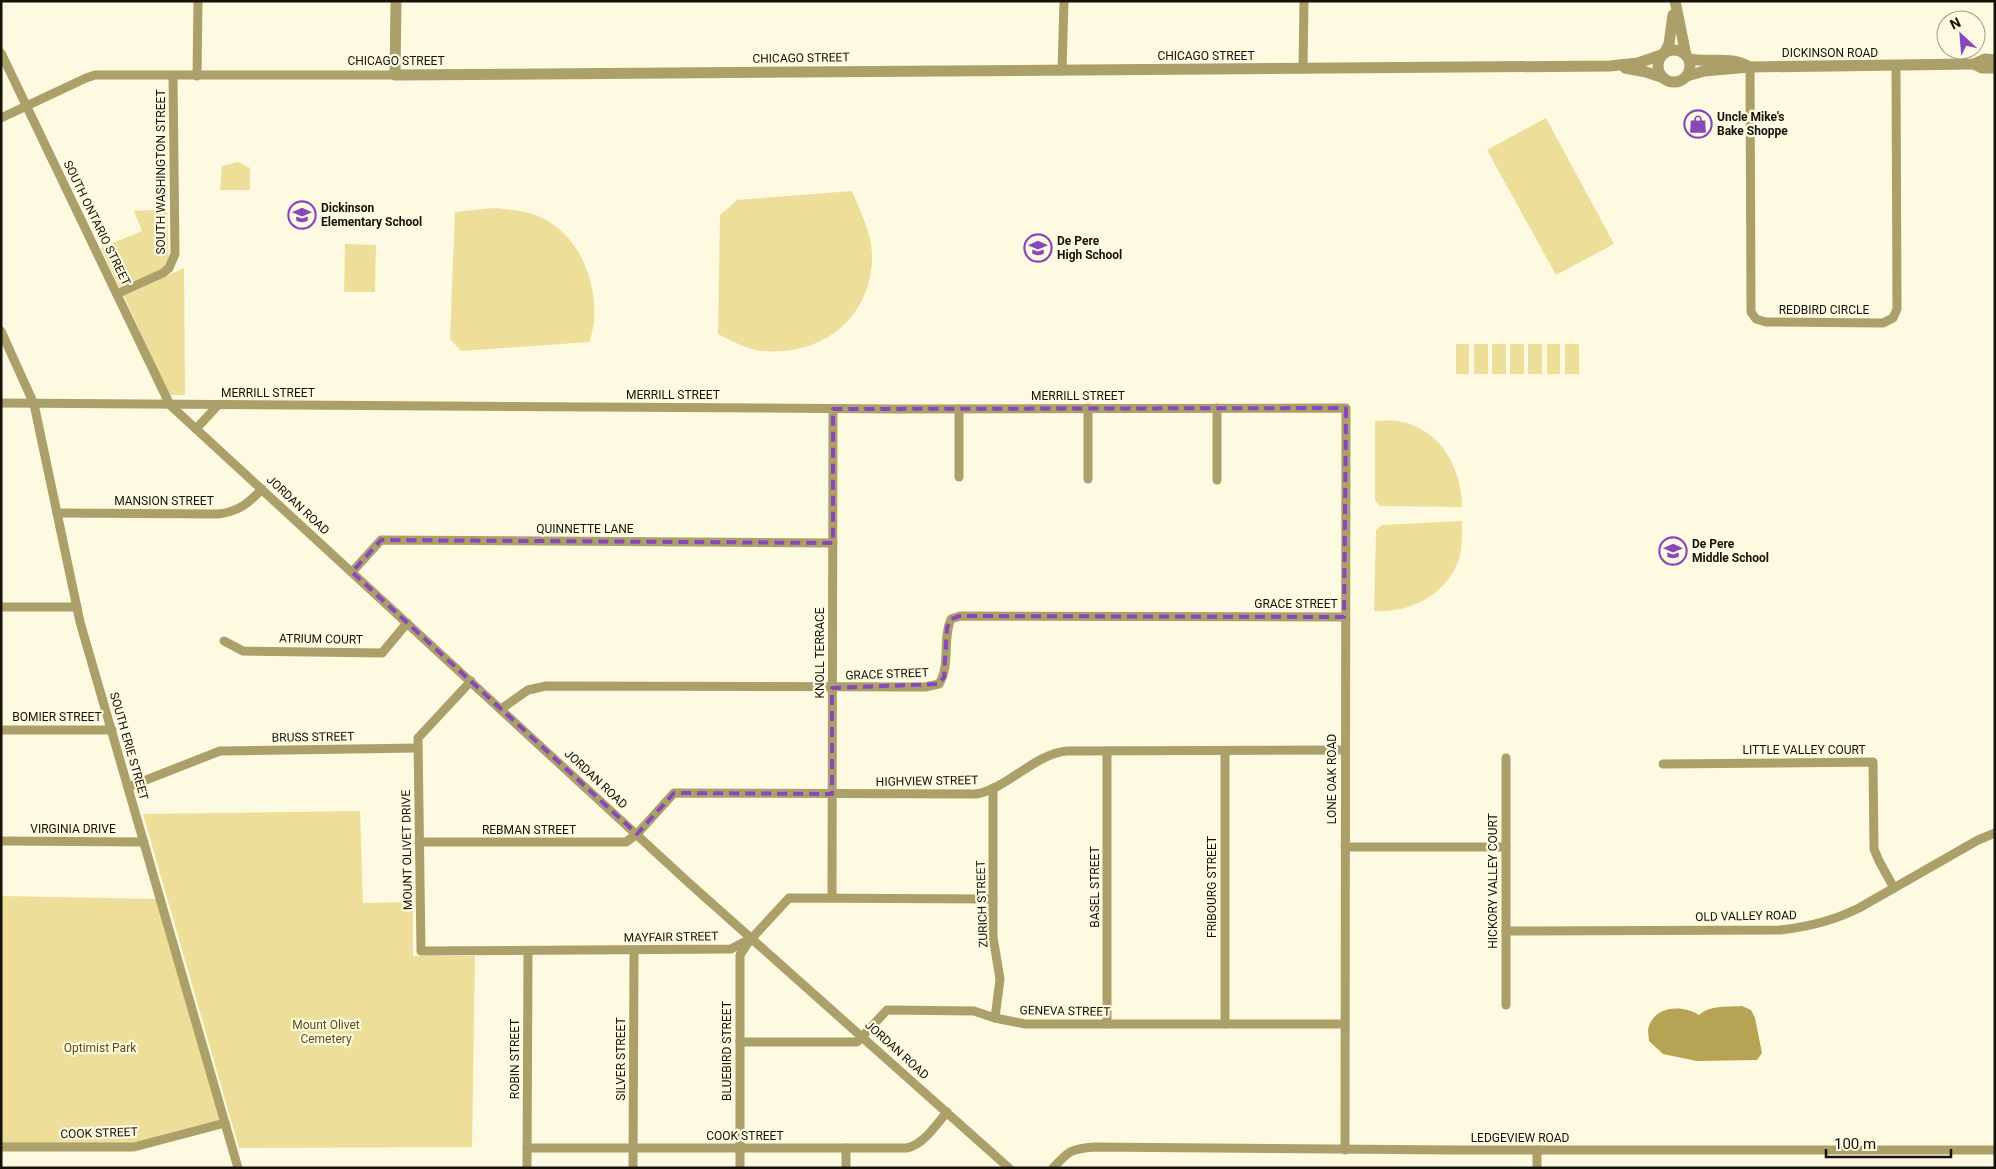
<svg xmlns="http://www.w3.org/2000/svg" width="1996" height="1169" font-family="Roboto,sans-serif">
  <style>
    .green { fill: #edde9a }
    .water { fill: #b6a454 }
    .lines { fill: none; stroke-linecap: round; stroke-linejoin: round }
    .minor { stroke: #aca06a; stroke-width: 9 }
    .tertiary { stroke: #aca06a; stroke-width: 11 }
    .marked { fill: none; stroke: #8847bc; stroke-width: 4; stroke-dasharray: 10 6; stroke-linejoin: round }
    .labels { text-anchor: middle; stroke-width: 4.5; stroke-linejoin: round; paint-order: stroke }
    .street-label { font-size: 12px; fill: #151208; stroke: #fef9e1 }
    .poi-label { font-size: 12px; font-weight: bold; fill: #151208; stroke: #fef9e1; text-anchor: start }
    .park-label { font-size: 12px; fill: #5c5012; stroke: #fef9e1 }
  </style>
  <rect width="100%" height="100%" fill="#fef9e1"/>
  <g class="green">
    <path d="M1546,118L1614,244L1556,275L1487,150Z"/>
    <path d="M238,162L250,168V190H220L222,166Z"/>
    <path d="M852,191C861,214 873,235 872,260C870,319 821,356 764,351C748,350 732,341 718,334L720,215L737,200Z"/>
    <path d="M494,208C511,210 532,211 546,220C580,239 597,282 594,319C594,327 591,335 590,342L461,351L450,339L455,212Z"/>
    <path d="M167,209L169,266L120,288L101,248L142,231L134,211Z"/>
    <path d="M345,244L376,245L375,292H344Z"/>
    <path d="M184,268L185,395H169L124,296Z"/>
    <rect x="1456" y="344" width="13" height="30"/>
    <rect x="1474" y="344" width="14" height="30"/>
    <rect x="1492" y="344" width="14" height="30"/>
    <rect x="1510" y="344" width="14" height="30"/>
    <rect x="1528" y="344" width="14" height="30"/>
    <rect x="1547" y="344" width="13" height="30"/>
    <rect x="1565" y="344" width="14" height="30"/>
    <path d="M1375,421C1382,421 1391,420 1398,421C1440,428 1462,468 1462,507L1380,506L1375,500Z"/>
    <path d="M1462,521C1462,533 1463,546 1459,559C1446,596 1410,613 1374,611L1376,530L1382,525Z"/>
    <path d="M360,811L363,903L413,902V956H475L472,1147L239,1148L143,814Z"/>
    <path d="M1,896L160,899L225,1123L134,1147H1Z"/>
  </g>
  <path class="water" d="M1742,1006L1751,1010L1755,1018L1762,1053L1757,1060L1697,1061L1663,1054L1649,1041C1649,1037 1647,1030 1649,1026C1656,1005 1684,1005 1699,1015C1710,1005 1727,1007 1742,1006Z"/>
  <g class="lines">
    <g class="minor">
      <path d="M1,53L170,405L689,883L1009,1168"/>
      <path d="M1750,67L1751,312L1756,319L1766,322L1883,323L1893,318L1897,309L1896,66"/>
      <path d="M1303,69L1304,1"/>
      <path d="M1062,71L1064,1"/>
      <path d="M197,76L198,1"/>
      <path d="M1,118L86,78L95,75H395"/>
      <path d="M117,294L163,273L169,268L175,254L173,76"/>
      <path d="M1,331L34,404L80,622L238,1168"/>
      <path d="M1,403L895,409L1346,408L1345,1150"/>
      <path d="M1088,408V479"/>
      <path d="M1217,408V480"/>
      <path d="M959,409V477"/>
      <path d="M196,429L218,405"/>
      <path d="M57,513L218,514C238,512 249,503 262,489"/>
      <path d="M352,572L381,540L833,543"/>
      <path d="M1,607H77"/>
      <path d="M224,641L243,651L382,653L407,623"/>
      <path d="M471,681L418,738L421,951L731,949L752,938L789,898L993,899"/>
      <path d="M501,709L528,690L546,686L925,687L939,684C951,665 942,639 951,619L960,616L1344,617"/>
      <path d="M1,730H112"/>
      <path d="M1107,751V1024"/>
      <path d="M1225,751V1024"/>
      <path d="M1506,758V1005"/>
      <path d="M1663,764L1873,762L1874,849L1879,861L1894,888"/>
      <path d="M128,787L220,751L418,748"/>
      <path d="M993,788V937L1000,979L995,1018"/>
      <path d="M1,841L144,842"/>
      <path d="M419,842H626L637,834L674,793L976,794C1009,788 1034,754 1067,751L1344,750"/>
      <path d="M1345,847H1506"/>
      <path d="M832,898L833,409"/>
      <path d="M1506,931L1780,930C1808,927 1833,921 1859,908L1978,840L1995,833"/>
      <path d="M740,1042H857L887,1010L974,1011L995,1018L1025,1024H1345"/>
      <path d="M1,1147H134L225,1123"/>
      <path d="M527,1148H907C924,1144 936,1125 947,1112"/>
      <path d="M846,1148V1168"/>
      <path d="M1537,1150V1168"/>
      <path d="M527,1168L528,951"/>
      <path d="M633,1168L634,951"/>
      <path d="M740,1168V955L750,940"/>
      <path d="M1053,1168C1069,1151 1070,1149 1094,1147L1457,1150H1995"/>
    </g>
    <g class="tertiary">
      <path d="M396,1L395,75L1610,66L1638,63L1661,55"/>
      <path d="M1675,1L1686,55"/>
      <circle cx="1674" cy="66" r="16"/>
      <path d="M1665,52L1669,44L1673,15"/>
      <path d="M1689,59C1711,63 1728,56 1748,66"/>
      <path d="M1974,64L1982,68H1995"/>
      <path d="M1625,68L1646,72L1661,77"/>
      <path d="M1687,76L1704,71L1750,67L1974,64L1985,59L1995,60"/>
    </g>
  </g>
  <path class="marked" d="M1346,408L1344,617L960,616L951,619L947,628L944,677L939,684L832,688V794L674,793L637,834L352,572L381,540L833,543V409Z"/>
  <defs>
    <g id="shop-ring" transform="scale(1.4375)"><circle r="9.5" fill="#fef9e1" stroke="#8847bc" stroke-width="1.5"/><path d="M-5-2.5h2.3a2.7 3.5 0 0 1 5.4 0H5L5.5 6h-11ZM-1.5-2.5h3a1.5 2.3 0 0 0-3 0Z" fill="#8847bc"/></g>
    <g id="school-ring" transform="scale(1.4375)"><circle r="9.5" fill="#fef9e1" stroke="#8847bc" stroke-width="1.5"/><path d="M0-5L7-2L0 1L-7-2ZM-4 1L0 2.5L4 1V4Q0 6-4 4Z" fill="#8847bc"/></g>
  </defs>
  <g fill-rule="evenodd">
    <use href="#shop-ring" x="1698" y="124"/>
    <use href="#school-ring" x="302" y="215"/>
    <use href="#school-ring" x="1038" y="248"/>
    <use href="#school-ring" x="1673" y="551"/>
  </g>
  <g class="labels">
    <g class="street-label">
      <text x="1830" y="57">DICKINSON ROAD</text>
      <text x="1206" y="60">CHICAGO STREET</text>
      <text transform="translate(801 58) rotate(-1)" y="4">CHICAGO STREET</text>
      <text x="396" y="65">CHICAGO STREET</text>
      <text transform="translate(161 172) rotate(-90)" y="4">SOUTH WASHINGTON STREET</text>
      <text transform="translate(97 223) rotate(64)" y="4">SOUTH ONTARIO STREET</text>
      <text x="1824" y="314">REDBIRD CIRCLE</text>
      <text x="268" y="397">MERRILL STREET</text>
      <text x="673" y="399">MERRILL STREET</text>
      <text x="1078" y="400">MERRILL STREET</text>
      <text x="164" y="505">MANSION STREET</text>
      <text transform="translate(298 505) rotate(43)" y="4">JORDAN ROAD</text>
      <text x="585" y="533">QUINNETTE LANE</text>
      <text x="1296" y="608">GRACE STREET</text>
      <text transform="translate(321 639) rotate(1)" y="4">ATRIUM COURT</text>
      <text transform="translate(820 653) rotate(-90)" y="4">KNOLL TERRACE</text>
      <text transform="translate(887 674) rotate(-2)" y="4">GRACE STREET</text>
      <text x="57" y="721">BOMIER STREET</text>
      <text transform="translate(313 737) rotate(-1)" y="4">BRUSS STREET</text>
      <text transform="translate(129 746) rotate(74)" y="4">SOUTH ERIE STREET</text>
      <text x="1804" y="754">LITTLE VALLEY COURT</text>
      <text transform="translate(596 779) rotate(43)" y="4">JORDAN ROAD</text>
      <text transform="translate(1332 779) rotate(-90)" y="4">LONE OAK ROAD</text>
      <text transform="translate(927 781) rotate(-1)" y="4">HIGHVIEW STREET</text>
      <text x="73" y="833">VIRGINIA DRIVE</text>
      <text x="529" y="834">REBMAN STREET</text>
      <text transform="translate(407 850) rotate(-91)" y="4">MOUNT OLIVET DRIVE</text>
      <text transform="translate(1493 881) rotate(-90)" y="4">HICKORY VALLEY COURT</text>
      <text transform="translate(1095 887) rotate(-90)" y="4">BASEL STREET</text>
      <text transform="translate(1212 887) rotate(-90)" y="4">FRIBOURG STREET</text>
      <text transform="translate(982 904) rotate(-92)" y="4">ZURICH STREET</text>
      <text transform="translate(1746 916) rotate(-1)" y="4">OLD VALLEY ROAD</text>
      <text transform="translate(671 937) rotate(-1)" y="4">MAYFAIR STREET</text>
      <text transform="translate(1065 1011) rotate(1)" y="4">GENEVA STREET</text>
      <text transform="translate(897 1050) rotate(42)" y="4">JORDAN ROAD</text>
      <text transform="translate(727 1051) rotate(-90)" y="4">BLUEBIRD STREET</text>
      <text transform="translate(515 1059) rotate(-90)" y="4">ROBIN STREET</text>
      <text transform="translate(621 1059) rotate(-90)" y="4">SILVER STREET</text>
      <text transform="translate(99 1133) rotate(-2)" y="4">COOK STREET</text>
      <text x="745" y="1140">COOK STREET</text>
      <text x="1520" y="1142">LEDGEVIEW ROAD</text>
    </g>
    <g class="poi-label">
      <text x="1717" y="121">Uncle Mike's<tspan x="1717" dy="14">Bake Shoppe</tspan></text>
      <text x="321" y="212">Dickinson<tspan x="321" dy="14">Elementary School</tspan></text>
      <text x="1057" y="245">De Pere<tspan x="1057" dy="14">High School</tspan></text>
      <text x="1692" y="548">De Pere<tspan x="1692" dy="14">Middle School</tspan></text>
    </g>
    <g class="park-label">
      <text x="326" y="1029">Mount Olivet<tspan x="326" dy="14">Cemetery</tspan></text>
      <text x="100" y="1052">Optimist Park</text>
    </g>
  </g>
  <rect width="1996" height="1169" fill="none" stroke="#151208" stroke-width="5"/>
  <g transform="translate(1961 35) rotate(334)"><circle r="24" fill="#fef9e1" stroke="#a19d8a"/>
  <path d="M0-4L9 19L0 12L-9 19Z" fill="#8847bc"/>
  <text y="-8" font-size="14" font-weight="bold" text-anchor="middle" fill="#151208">N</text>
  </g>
  <path d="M1826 1149v8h125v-8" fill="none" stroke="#151208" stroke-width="2.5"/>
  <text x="1834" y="1149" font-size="15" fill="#151208" stroke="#fef9e1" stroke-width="4" paint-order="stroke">100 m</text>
</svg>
